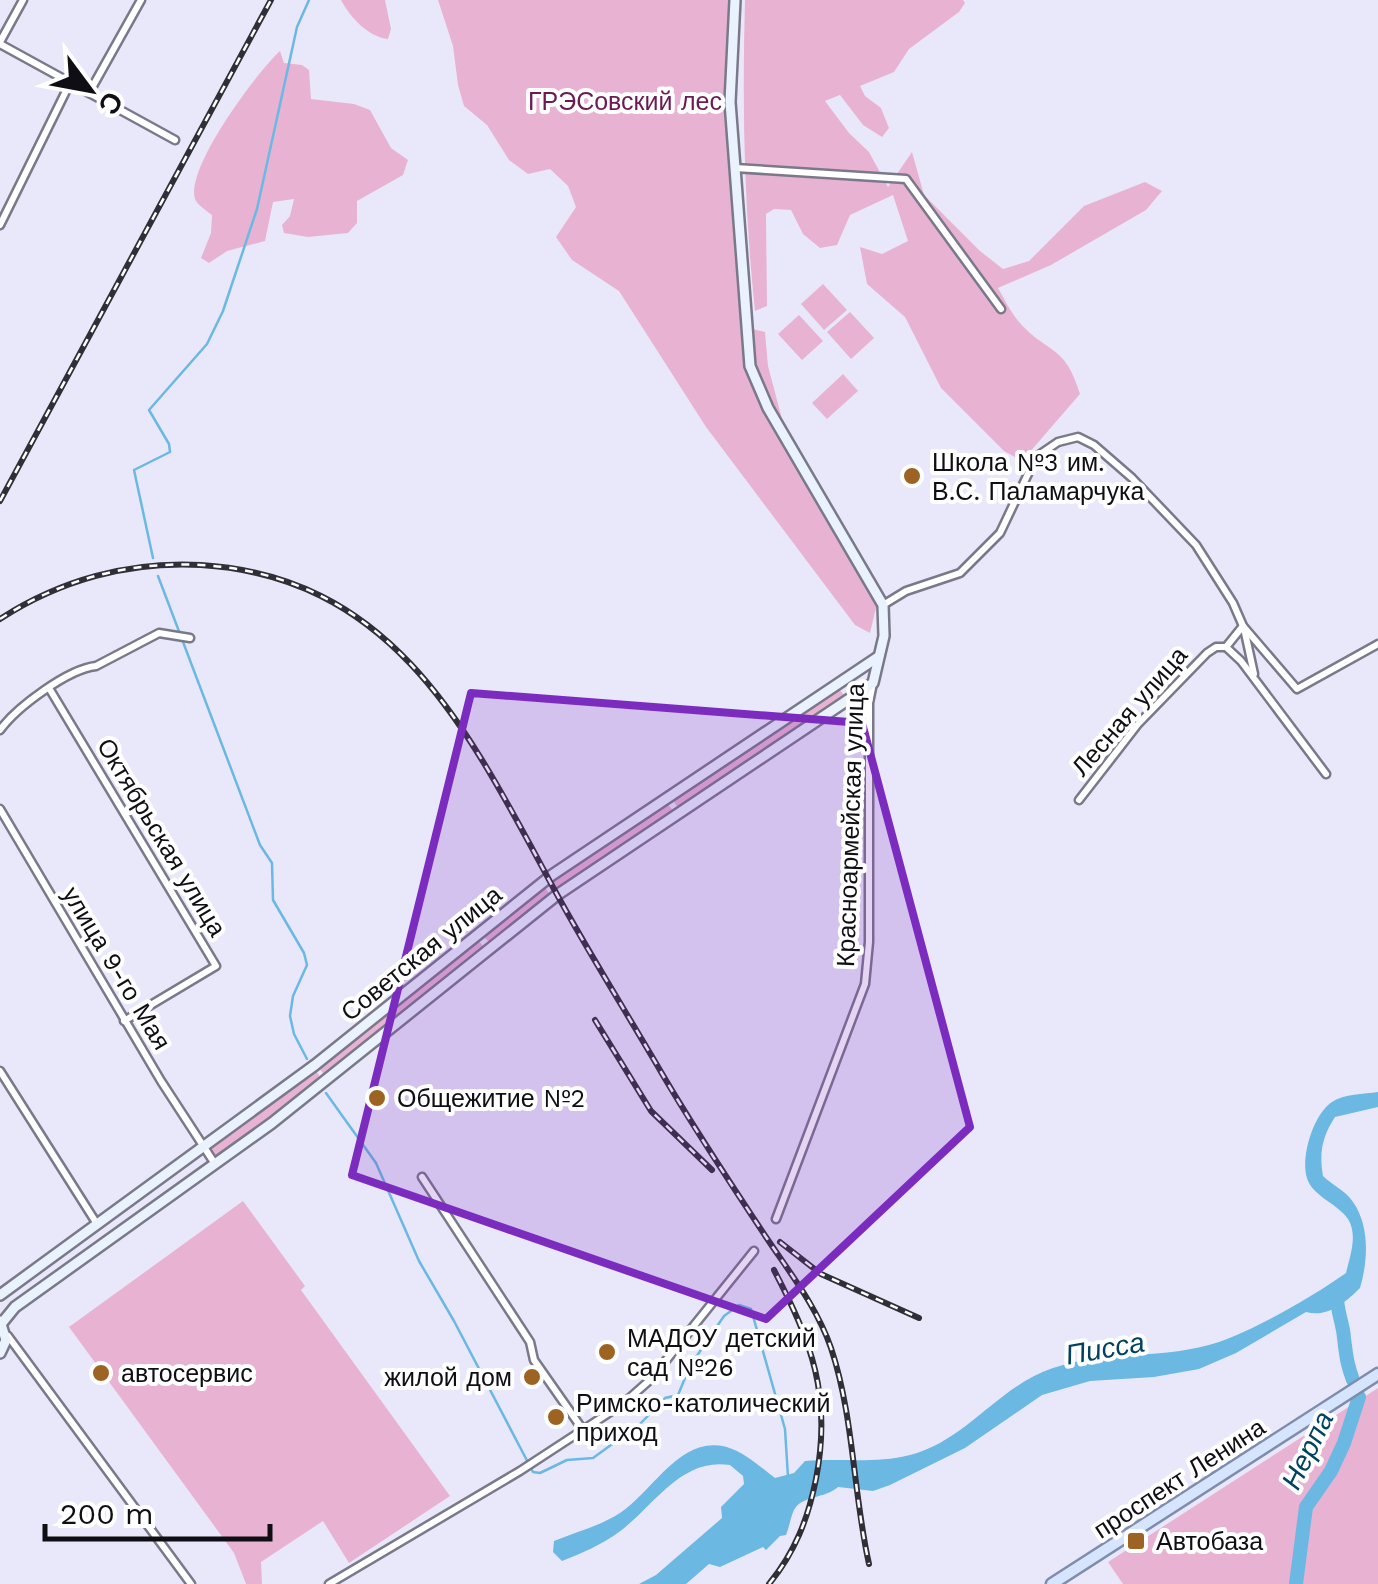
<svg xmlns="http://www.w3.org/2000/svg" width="1378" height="1584" font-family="'Work Sans',sans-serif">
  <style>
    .green { fill: #e8b3d2 }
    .water { fill: #6bb8e3 }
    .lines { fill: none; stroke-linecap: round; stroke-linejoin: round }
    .stream { stroke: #6bb8e3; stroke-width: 2.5 }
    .river { stroke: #6bb8e3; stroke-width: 14 }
    .street-casing { stroke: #7a798a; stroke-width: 11 }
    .secondary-casing { stroke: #7a798a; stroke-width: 14 }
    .primary-casing { stroke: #7e8dab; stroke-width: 15 }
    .street { stroke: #fff; stroke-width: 6 }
    .secondary { stroke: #eaf2fe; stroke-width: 9 }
    .primary { stroke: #d6e4fe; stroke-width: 10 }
    .rail-casing { stroke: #302f37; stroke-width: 6 }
    .rail { stroke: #fff; stroke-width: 2.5; stroke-dasharray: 8; stroke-linecap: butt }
    .marked { fill: #7b2cbf; fill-opacity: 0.2; stroke: #7b2cbf; stroke-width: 8; stroke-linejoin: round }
    .poi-dot { fill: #9d6322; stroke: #fff; stroke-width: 4 }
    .labels { text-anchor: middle; stroke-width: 8; stroke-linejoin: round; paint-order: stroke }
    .park-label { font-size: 25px; fill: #6b1a52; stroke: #fff }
    .poi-label { font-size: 25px; fill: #0f0e14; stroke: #fff; text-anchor: start }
    .street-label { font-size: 25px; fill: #0f0e14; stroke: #fff }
    .water-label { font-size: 28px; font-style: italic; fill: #00425f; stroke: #fff }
  </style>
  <rect width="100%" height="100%" fill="#e9e8fb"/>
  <g class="green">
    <path d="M341,0H385L391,29L388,39C368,37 350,17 341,0Z"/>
    <path d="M438,0H730L727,137L744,327L765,332L768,366L786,434L876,588V608L870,633L855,625L706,427L619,291L572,260L556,237L576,207L568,186L550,169L528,174L509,160L487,125L464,106L458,85L453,46Z"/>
    <path d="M745,0H963L965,3L959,12L909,49L894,72L860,86L865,96L881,108L889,128L882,137L863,125L840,95L825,101L849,133L869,152L888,187L912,152L924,195L980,251L1003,269L1029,261L1084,206L1145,182L1162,191L1146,210L1051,265L998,288C1005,300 1011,313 1020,323C1049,355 1065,344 1080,394L1022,461L1004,451L941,388L905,317L867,284L860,247L882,254L908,241L893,195L850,215L837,245L820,248L803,234L791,210L774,209L766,214L767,306L755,311C744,207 742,105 745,0Z"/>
    <path d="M280,51L284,63L302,65L309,70L311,99L354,104L370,110L391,148L408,160L403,175L357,201V223L348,233L308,237L284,233L282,225L290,216L294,199L273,202L265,241L227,251L209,263L201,258L211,233L212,215C206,210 198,206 195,199C185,168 257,72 280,51Z"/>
    <path d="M823,284L847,310L824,330L801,304Z"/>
    <path d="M850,312L874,338L851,359L827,332Z"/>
    <path d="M799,315L823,341L802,360L778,334Z"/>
    <path d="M843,374L858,391L827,419L812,403Z"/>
    <path d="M839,689L846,697L678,808L672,799Z"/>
    <path d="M667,803L674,812L558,889L552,881Z"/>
    <path d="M544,886L550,895L490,943L482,935Z"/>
    <path d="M477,939L484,947L326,1077L318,1067Z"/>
    <path d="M315,1069L322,1080L216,1159L207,1148Z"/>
    <path d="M243,1201L305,1286L301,1290L450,1496L349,1563L323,1521L261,1562L262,1584H246L234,1553L69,1327Z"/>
    <path d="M1378,1388V1584H1123L1108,1562Z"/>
  </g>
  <path class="water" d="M1378,1092V1107L1335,1117C1322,1137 1319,1153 1323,1176C1332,1185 1346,1191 1353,1202C1370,1226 1368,1261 1360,1288C1345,1303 1327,1318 1306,1312L1236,1353L1199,1369L1154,1377L1090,1381L1042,1395L965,1448L890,1485L873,1491L838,1487C825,1499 802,1495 794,1510C791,1516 789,1528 786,1535L780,1536L766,1550L763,1547L720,1567L709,1564L686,1584H639L656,1575L722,1518L721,1507L744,1484L743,1476L730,1465C681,1457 654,1506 619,1532C601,1545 582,1553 562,1561L553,1552L554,1541C576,1532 600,1526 620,1513C655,1490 685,1426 737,1451C751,1458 763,1469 775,1478L794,1473L805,1461C841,1458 875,1464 910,1455C966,1441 997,1387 1053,1368C1106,1350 1165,1360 1219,1342C1258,1328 1312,1297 1346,1273C1350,1256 1358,1235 1348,1219C1338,1204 1316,1198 1308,1181C1299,1161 1313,1114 1332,1102C1344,1094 1364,1094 1378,1092Z"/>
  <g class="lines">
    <g class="stream">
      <path d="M153,558L134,470L170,452L169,444L149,410L207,344L223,311L257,209L297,27L309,0"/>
      <path d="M158,576L260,845L272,863L273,900L304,953L307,965L293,996L290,1016L294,1034L307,1059"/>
      <path d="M326,1093L376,1163L419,1261L454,1321L533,1472L540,1473L567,1460L593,1458L640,1424L665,1398L678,1395L690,1366L724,1316L739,1305L751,1309L785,1429L788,1477"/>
    </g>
    <g class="river">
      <path d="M1337,1297C1337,1312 1343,1323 1344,1338C1346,1354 1347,1365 1353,1380"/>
      <path d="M1296,1584L1306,1507L1331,1471L1344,1443L1359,1397"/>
    </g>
    <g class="street-casing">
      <g id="street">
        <path d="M0,42L23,0"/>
        <path d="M0,44L175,140"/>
        <path d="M89,93L141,0"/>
        <path d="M735,168L906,179L1001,309"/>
        <path d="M0,225L70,83"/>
        <path d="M883,605L906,591L960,573L1000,533L1036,457L1058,442L1078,437L1094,445L1132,478L1196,545L1233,603L1243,626L1297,689L1378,644"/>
        <path d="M1244,628L1254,674"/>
        <path d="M1226,647L1241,661L1326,774"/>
        <path d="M1226,647L1243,626"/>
        <path d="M49,688L216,966L124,1021"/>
        <path d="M0,730C17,707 68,669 96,666L159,633L190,638"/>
        <path d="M1079,800L1138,724L1207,653L1216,647H1226"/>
        <path d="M0,809L161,1081L215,1164"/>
        <path d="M0,1071L97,1224"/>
        <path d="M422,1177L530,1342L534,1360L583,1430"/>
        <path d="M776,1219L865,984L869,942V703L873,683"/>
        <path d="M8,1336L191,1584"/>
        <path d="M329,1584L520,1471L624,1403L651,1379L754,1251"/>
      </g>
    </g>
    <g class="secondary-casing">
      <g id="secondary">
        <path d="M0,1295L315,1065L552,875L878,657"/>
        <path d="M0,1321L6,1340L0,1353"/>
        <path d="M2,1323L15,1307L272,1123L557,895L873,683L884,636L883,605L768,408L750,366L730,102L735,0"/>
      </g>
    </g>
    <g class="primary-casing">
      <path id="primary" d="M1052,1584L1378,1374"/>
    </g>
    <use href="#street" class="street"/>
    <use href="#secondary" class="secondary"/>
    <use href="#primary" class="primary"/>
    <g class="rail-casing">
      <g id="rail">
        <path d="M0,501L271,0"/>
        <path d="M0,619C60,580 129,561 201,565C397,577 471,736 554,889C586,948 623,1007 657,1065C691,1124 729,1181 766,1237C790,1273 817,1307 831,1348C854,1417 853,1493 869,1564"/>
        <path d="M595,1020L651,1111L712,1170"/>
        <path d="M780,1242L821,1274L919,1318"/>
        <path d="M769,1584C795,1552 808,1519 816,1479C832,1396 812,1343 774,1270"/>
      </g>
    </g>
    <use href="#rail" class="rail"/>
  </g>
  <path class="marked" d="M471,693L862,723L970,1127L766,1319L352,1175Z"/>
  <g class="poi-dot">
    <circle cx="912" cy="476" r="10"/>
    <circle cx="377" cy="1098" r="10"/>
    <circle cx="607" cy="1352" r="10"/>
    <circle cx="101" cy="1373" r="10"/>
    <circle cx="532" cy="1377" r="10"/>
    <circle cx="556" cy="1417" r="10"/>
    <rect x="1126" y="1531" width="20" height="20" rx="5"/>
  </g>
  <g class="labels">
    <g class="park-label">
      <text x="625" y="110">ГРЭСовский лес</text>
    </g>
    <g class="poi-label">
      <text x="932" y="471">Школа №3 им.<tspan x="932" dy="29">В.С. Паламарчука</tspan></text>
      <text x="397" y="1107">Общежитие №2</text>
      <text x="627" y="1347">МАДОУ детский<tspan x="627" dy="29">сад №26</tspan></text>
      <text x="121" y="1382">автосервис</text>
      <text x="512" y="1386" text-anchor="end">жилой дом</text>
      <text x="576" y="1412">Римско-католический<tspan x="576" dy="29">приход</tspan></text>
      <text x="1156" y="1550">Автобаза</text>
    </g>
    <g class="street-label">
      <text transform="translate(1129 711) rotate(-49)" y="9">Лесная улица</text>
      <text transform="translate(850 825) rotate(-88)" y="9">Красноармейская улица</text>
      <text transform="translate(162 837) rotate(59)" y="9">Октябрьская улица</text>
      <text transform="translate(421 953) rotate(-39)" y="9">Советская улица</text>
      <text transform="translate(117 968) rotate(59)" y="9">улица 9-го Мая</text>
      <text transform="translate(1179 1478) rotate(-33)" y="9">проспект Ленина</text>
    </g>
    <g class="water-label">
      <text transform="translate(1105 1348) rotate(-10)" y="10">Писса</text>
      <text transform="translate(1307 1450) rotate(-64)" y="10">Нерпа</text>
    </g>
  </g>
  <g transform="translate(90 90) rotate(122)" stroke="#ffffff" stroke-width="8" paint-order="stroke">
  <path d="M0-8L18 38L0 25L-18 38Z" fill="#0f0e14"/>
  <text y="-15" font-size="28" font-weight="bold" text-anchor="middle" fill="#0f0e14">С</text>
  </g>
  <path d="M45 1524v15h225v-15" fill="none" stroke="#0f0e14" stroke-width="5"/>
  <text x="60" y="1524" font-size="30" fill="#0f0e14" stroke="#ffffff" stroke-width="8" paint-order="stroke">200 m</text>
</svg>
